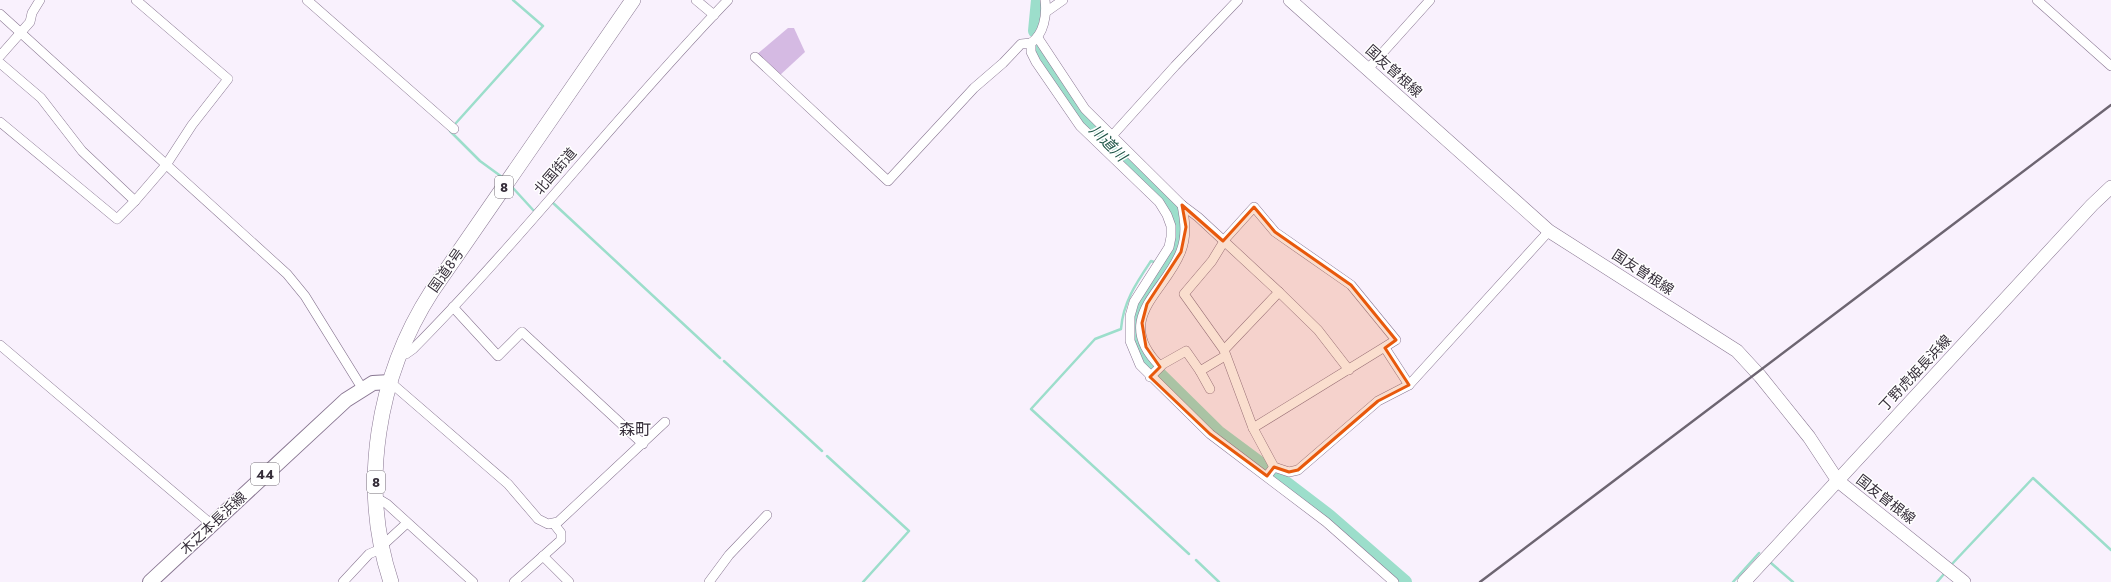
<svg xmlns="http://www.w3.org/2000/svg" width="2111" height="582" font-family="Jost,'Noto Sans JP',sans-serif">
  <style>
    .green { fill: #d5bae3 }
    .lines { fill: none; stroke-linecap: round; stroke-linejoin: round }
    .stream { stroke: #9cdecb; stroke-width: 2.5 }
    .river { stroke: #9cdecb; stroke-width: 14 }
    .minor-casing { stroke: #897792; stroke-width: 10 }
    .secondary-casing { stroke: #897792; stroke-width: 14 }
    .primary-casing { stroke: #897792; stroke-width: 16 }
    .trunk-casing { stroke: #897792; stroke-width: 16 }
    .minor { stroke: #fff; stroke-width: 9 }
    .secondary { stroke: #fff; stroke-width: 13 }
    .primary { stroke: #fff; stroke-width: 14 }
    .trunk { stroke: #fff; stroke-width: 15 }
    .rail { stroke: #6d6571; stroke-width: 2.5 }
    .marked { fill: #e8590c; fill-opacity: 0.2; stroke: #e8590c; stroke-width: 3; stroke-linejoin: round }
    .labels { text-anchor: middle; stroke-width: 3; stroke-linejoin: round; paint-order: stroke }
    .shield { fill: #fff; stroke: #726d75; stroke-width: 1 }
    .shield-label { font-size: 13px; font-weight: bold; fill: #362e3a }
    .street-label { font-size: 14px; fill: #362e3a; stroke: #fff }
    .water-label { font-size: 15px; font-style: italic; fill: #1f5548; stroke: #fff }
    .quarter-label { font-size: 16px; fill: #362e3a; stroke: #fff }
  </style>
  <rect width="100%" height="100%" fill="#f9f1fd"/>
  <path class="green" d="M788,28H794L805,52L779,76L756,55Z"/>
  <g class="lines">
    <g class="stream">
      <path d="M456,123L543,26L513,0"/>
      <path d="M450,131L480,161L502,177"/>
      <path d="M513,188L534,211"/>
      <path d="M552,202L720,358"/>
      <path d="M1154,262L1151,261C1137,282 1123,302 1121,329L1095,339L1031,409L1189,554"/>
      <path d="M724,361L822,451"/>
      <path d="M827,456L909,531L863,582"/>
      <path d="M1196,560L1219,582"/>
      <path d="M1771,563L1793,582"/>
      <path d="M1952,564L2033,478L2111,550"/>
      <path d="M1733,582L1759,553"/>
      <path d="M1937,582L1944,574"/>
    </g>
    <g class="river">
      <path d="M1035,31L1038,0"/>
      <path d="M1037,49L1080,115L1168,203C1209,266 1103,289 1147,362L1218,432L1265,467"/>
      <path d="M1278,477L1329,516L1405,582"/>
    </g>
    <g class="minor-casing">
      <g id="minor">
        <path d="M307,0L454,129"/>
        <path d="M696,0L714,15"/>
        <path d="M1045,0C1047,15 1044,34 1031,43V52L1036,62L1080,126L1159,202L1167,215L1171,226V237L1169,247L1134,302L1130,316V341L1140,365L1210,434L1326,522L1394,582"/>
        <path d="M2037,0L2111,66"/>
        <path d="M1046,12L1063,0"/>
        <path d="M0,14L287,274L305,296L362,388"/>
        <path d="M1038,38L1085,109L1182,205L1198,217L1279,292"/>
        <path d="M0,56L30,22L32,13L40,0"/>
        <path d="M755,57L888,181L974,88L1003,63L1021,44L1031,43"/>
        <path d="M0,63L41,98L82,151L135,201"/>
        <path d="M1368,69L1430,0"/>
        <path d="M0,122L117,219L135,201L166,165L192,125L228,79L136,0"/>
        <path d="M1111,137L1175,66L1238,0"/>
        <path d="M1254,207L1275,232L1351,285L1396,340L1253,428L1224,350L1184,294L1212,261L1226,238Z"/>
        <path d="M453,307L498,356L522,332L643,444"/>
        <path d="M0,345L211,524"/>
        <path d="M1385,348L1409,385"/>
        <path d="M1224,350L1279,292L1318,330L1349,370"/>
        <path d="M399,353L406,354L413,349C523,238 619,113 728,0"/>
        <path d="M1160,366C1112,318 1166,292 1181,251C1187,235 1185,221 1182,205"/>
        <path d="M1200,371L1210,389"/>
        <path d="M1150,377L1163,364L1186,351L1200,371L1225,356"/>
        <path d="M390,382L508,484L538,519L548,524L558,522L665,422"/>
        <path d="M1253,428L1274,467"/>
        <path d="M1267,476L1274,467L1289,472L1298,470L1378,401L1409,385L1549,231"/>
        <path d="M377,498L387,504L473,582"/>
        <path d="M383,545L407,523"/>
        <path d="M543,556L569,582"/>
        <path d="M343,582L369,554L383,548"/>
        <path d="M514,582L561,540V533L554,524"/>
        <path d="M709,582L729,555L767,515"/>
      </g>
    </g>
    <g class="secondary-casing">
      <g id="secondary">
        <path d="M1290,0L1549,231L1737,351L1760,376L1809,437L1838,481L1964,582"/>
        <path d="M1744,582L2092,205L2111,187"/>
      </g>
    </g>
    <g class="primary-casing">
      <path id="primary" d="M150,582L346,400L373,383L390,382"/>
    </g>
    <g class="trunk-casing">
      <path id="trunk" d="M391,582C359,486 377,376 432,291L633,0"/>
    </g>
    <use href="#minor" class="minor"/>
    <use href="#secondary" class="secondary"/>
    <use href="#primary" class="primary"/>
    <use href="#trunk" class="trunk"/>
    <path class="rail" d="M1480,582L2111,105"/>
  </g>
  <path class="marked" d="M1182,205L1223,241L1254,207L1275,232L1351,285L1396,340L1385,348L1409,385L1378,401L1298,470L1289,472L1274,467L1267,476L1210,434L1150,377L1160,367L1146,347L1142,323L1147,304L1181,252L1186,227Z"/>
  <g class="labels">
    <g class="shield">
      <rect x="495" y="176" width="18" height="22" rx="3"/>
      <rect x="251" y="463" width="28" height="22" rx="3"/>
      <rect x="367" y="471" width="18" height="22" rx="3"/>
    </g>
    <g class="shield-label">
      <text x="504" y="192">8</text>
      <text x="265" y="479">44</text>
      <text x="376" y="487">8</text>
    </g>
    <g class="street-label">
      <text transform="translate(1394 71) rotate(42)" y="5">国友曽根線</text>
      <text transform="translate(555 171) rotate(-49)" y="5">北国街道</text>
      <text transform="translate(446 270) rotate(-55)" y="5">国道8号</text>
      <text transform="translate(1643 272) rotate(33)" y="5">国友曽根線</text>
      <text transform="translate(1915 373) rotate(-47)" y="5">丁野虎姫長浜線</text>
      <text transform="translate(1886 499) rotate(38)" y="5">国友曽根線</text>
      <text transform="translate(213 523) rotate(-43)" y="5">木之本長浜線</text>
    </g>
    <g class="water-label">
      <text transform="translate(1108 143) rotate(45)" y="5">川道川</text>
    </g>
    <g class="quarter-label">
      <text x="635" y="435">森町</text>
    </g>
  </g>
</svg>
